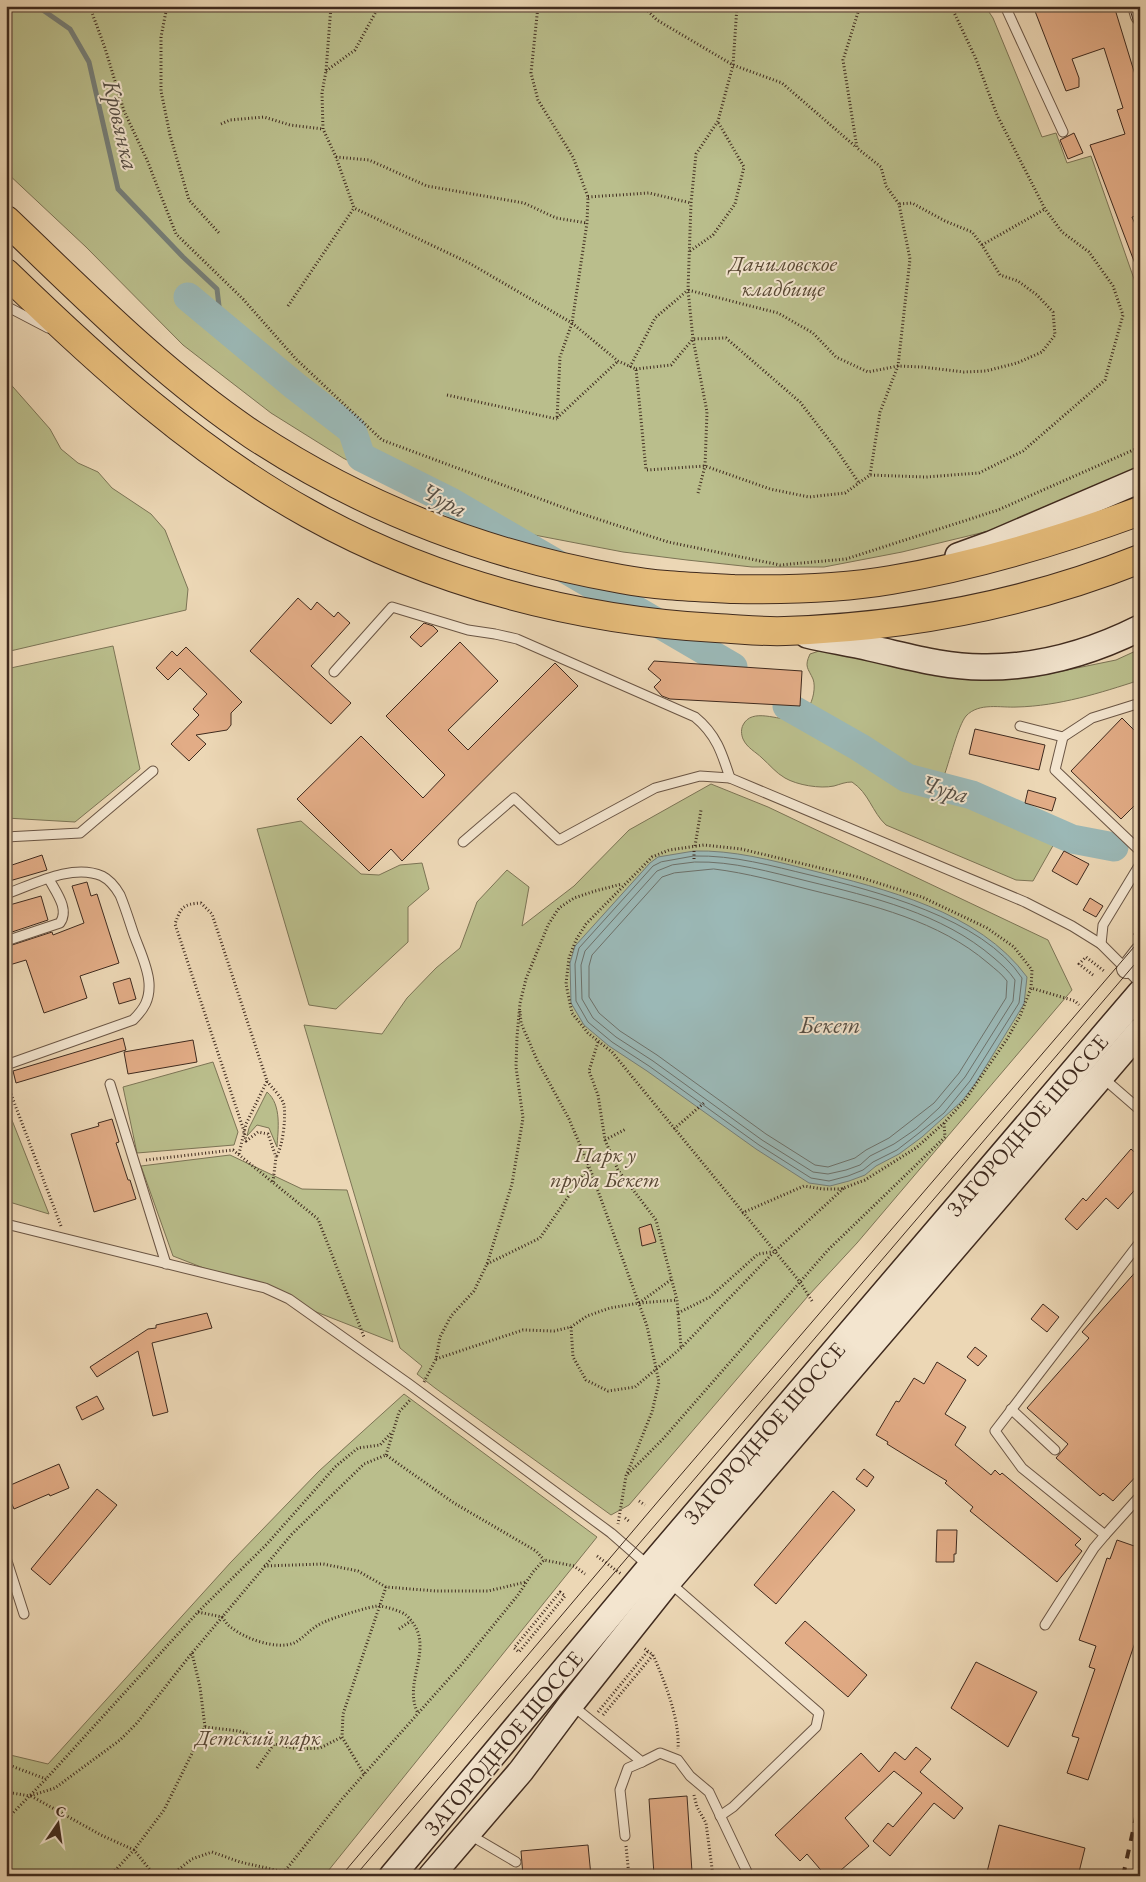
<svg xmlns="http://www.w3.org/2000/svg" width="1146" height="1882" font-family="'EB Garamond',serif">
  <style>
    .green { fill: #babe8c; stroke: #7c7455 }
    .water { fill: #9bb8b6; stroke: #767f79 }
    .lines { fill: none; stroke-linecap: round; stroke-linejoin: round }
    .shore { stroke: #6d716a; stroke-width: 1 }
    .stream { stroke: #767f79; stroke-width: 5 }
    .river { stroke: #9bb8b6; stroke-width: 29 }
    .building { fill: #e2ac86; stroke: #3f2a1e }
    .lane-casing { stroke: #6a5544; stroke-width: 11 }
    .street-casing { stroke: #6a5544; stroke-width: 20 }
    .secondary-casing { stroke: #3f2a1e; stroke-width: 28 }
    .primary-casing { stroke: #3f2a1e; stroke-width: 30 }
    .path { stroke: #3f2a1e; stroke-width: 3; stroke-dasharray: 1 2.5; stroke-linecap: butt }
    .lane { stroke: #f3e5cf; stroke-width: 9 }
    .street { stroke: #f3e5cf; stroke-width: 18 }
    .secondary { stroke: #f3e5cf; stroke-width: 25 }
    .primary { stroke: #e6bc7a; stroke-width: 28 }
    .tram { stroke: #3f2a1e; stroke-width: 1 }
    .rail { stroke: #3f2a1e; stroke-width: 4; stroke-dasharray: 9 9; stroke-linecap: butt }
    .labels { text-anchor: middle; stroke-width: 4; stroke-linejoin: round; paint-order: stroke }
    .park-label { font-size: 22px; font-style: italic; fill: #584834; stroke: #f3e5cf }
    .street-label { font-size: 22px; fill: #3f2a1e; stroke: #f3e5cf }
    .water-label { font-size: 24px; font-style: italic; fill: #564e44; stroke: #f3e5cf }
  </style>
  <rect width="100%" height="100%" fill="#ecd7b5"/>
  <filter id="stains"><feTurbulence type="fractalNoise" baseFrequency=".004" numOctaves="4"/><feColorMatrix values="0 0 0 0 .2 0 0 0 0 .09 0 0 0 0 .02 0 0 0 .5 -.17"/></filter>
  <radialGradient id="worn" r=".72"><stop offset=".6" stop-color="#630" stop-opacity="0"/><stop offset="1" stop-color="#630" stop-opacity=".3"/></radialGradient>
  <g class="green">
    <path d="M6,6H985L993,18L1042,137L1056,133L1067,163L1091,156L1140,296V472L997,529L902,552L824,567H752L687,560L623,552L524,533L417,495L343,458L271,413L183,345L86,247L6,172Z"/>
    <path d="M6,379L50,429L61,449L78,463L98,472L112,488L151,514L165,530L188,589L186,610L6,652Z"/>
    <path d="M113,646L140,769L75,822L6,818V669Z"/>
    <path d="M1140,649V680C1100,693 1059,706 1017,707C1001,708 979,702 966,716C958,726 950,759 945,773V778L952,784L1056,826L1059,835L1033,881L1016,880L886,825C872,812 869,793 852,782C845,782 841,784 834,786C820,789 797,785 785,778C776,773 770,765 762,758C756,752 747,748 743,739C741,734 741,729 743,725C752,707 778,721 793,719C800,718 805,714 808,708C813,701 816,687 813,679C808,668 804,667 810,654L819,651H828L926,672L979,679L1038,676L1116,660Z"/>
    <path d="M711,784L768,807L1048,940L1072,990L857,1243L808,1296L629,1505L611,1515L435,1388L417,1374L422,1366L400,1348L304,1025L382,1034L407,998L436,968L460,948L477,902L507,870L529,887L522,926L574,886L629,830Z"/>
    <path d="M301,821L361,874L379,875L400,865L422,863L429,889L408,907V942L336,1009L309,1005L257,829Z"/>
    <path d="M213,1062L238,1132L234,1145L137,1153L123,1087Z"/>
    <path d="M267,1092C282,1105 278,1130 277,1147L269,1128L257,1125L247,1136L249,1128Z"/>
    <path d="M6,1105L49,1214L6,1201Z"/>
    <path d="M230,1155L302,1189L347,1190L393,1342L173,1256L141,1166Z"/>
    <path d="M404,1394L597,1537L324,1876H6V1754L48,1764L231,1562L319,1471Z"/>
  </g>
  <path class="water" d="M694,851C733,850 771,860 810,870C884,889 979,911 1027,977L1024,1004L975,1084L962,1101L922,1137L899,1154L876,1166L865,1175L849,1181L830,1186L809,1183L756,1149L647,1071L609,1046L584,1025L571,1003L570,963L575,946L650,863L658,857Z"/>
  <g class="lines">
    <g class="shore">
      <path d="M694,856C734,855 772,866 810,875C875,891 983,918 1022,978L1019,1003L970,1081L944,1113L919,1133L897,1150L873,1162L863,1170L848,1176L829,1181L811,1178L759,1145L649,1066L612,1042L588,1022L576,1001L575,964L579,948L653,866L661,862Z"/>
      <path d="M695,862C733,861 770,872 807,881C872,897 942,913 994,958C1002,965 1009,971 1015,980L1013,1001L965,1077L939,1108L916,1129L894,1144L870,1156L860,1165L846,1170L828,1174L813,1172L762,1140L653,1061L616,1037L593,1018L582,999L581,965L585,951L657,871L672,865Z"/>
      <path d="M714,869C747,873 779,882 811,890C872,905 939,921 988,963C995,969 1002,974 1007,981L1006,998L959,1073L934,1103L889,1138L866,1150L855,1158L828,1167L815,1165L766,1134L657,1055L620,1031L599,1013L589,997V966L592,955L662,877L674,873Z"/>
    </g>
    <path class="stream" d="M37,6L70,29L89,62L118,189L183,257L217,289L221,323"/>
    <g class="river">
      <path d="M188,297L295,386L352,430L361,457L451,502L733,667"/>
      <path d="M787,706L859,747L907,778L972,795L1072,839L1114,847"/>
    </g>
  </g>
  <g class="building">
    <path d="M1033,6H1114L1140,91V215L1132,217L1140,236V277L1090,145L1125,134L1117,110L1123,108L1104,48L1072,59L1079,78V87L1066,91Z"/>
    <path d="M1074,133L1083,153L1068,159L1060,140Z"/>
    <path d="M298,598L311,610L317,602L334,617L338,612L350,623L311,666L351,703L331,724L250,651Z"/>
    <path d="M424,623L433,626L438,631L421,647L410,637Z"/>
    <path d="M460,642L498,681L448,730L468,750L555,663L578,686L402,861L391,849L369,871L297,799L361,736L423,798L445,775L386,716Z"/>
    <path d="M186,647L242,702L231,713V725L227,730L196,735L206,744L189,761L171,744L199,715L193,709L207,694L180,668L168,680L156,668L172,651L177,656Z"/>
    <path d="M654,661L802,671L800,706L670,699L662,696L654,687L661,680L648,669Z"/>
    <path d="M1122,718L1140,736V800L1121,819L1071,771Z"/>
    <path d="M975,729L1045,745L1039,770L969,754Z"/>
    <path d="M1028,790L1056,798L1052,811L1025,803Z"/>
    <path d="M1064,851L1089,864L1077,885L1052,871Z"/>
    <path d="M42,855L47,870L6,882V867Z"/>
    <path d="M87,882L91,896L97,894L119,963L80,976L87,998L44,1013L26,960L6,966V947L52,932L53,935L84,923L72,886Z"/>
    <path d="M41,896L48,920L6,934V906Z"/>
    <path d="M1090,898L1103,906L1096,917L1083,910Z"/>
    <path d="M130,978L136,999L119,1004L113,983Z"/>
    <path d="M123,1038L126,1050L16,1083L13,1071Z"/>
    <path d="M193,1040L197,1062L128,1074L124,1052Z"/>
    <path d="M112,1119L119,1142L116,1143L128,1180H130L136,1199L94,1212L71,1134L99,1126L98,1123Z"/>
    <path d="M1131,1149L1140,1157V1184L1118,1209L1106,1198L1077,1230L1065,1219L1083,1198L1086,1201Z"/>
    <path d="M651,1224L656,1242L642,1246L639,1228Z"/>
    <path d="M1140,1267V1472L1113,1501L1103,1493L1100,1496L1056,1458L1068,1444L1027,1408L1089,1338L1082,1332Z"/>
    <path d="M1043,1304L1059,1317L1047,1332L1031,1319Z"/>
    <path d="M207,1313L212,1328L152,1343L168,1412L153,1416L138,1351L97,1377L90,1367L148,1329L156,1328V1325Z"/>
    <path d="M975,1347L987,1356L978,1366L967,1357Z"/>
    <path d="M937,1362L966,1380L945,1414L966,1427L955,1445L991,1475L995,1470L1000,1475L1002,1473L1081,1539L1075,1545L1082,1551L1057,1582L970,1511L973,1507L945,1483L947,1481L887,1444L888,1442L876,1435L896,1401L899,1402L914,1378L924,1384Z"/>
    <path d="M97,1396L104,1409L82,1420L76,1407Z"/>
    <path d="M59,1464L69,1488L50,1496L49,1494L14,1509L6,1491V1487Z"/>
    <path d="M864,1469L874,1477L867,1487L856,1479Z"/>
    <path d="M97,1489L117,1505L50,1585L31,1569Z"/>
    <path d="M833,1491L855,1510L776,1604L754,1585Z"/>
    <path d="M937,1530H957L956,1554H954V1562H936Z"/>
    <path d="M1117,1540L1140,1548V1628L1088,1780L1067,1773L1079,1738L1072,1736L1095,1669L1089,1667L1096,1646L1079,1640L1107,1558L1110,1559Z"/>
    <path d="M805,1621L867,1675L848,1697L785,1643Z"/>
    <path d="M976,1662L1037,1692L1008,1747L951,1708Z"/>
    <path d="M916,1747L931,1759L920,1772L963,1808L954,1819L934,1803L890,1856L873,1841L888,1823L893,1827L922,1793L894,1771L845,1818L869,1846L834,1876H826L807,1854L800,1861L775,1835L861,1753L879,1772L895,1752L905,1760Z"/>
    <path d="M687,1796L692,1872L654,1875L649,1799Z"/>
    <path d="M999,1825L1085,1848L1078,1876H986Z"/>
    <path d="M588,1845L591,1876H523L521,1851Z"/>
  </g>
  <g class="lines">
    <g class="lane-casing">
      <g id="lane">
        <path d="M1005,6L1063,132"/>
        <path d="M6,306L48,328"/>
        <path d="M334,672L392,607L468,630L495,634L517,639L695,717C716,734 722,753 730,778"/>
        <path d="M1020,726L1063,737L1055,770L1140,851"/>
        <path d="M1063,737L1092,718L1140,703"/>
        <path d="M6,837L80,833L153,771"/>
        <path d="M463,842L514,798L559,840L655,788L700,776L730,778L1025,902L1072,926L1101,944L1140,983"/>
        <path d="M6,894C34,884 73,863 102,876C110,880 116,888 120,895C125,907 129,920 133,932C138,947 148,966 149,983C150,1000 144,1009 133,1020L6,1065"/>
        <path d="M6,941L60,923C70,909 55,891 49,879"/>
        <path d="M1101,944L1103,925L1140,864"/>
        <path d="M1102,1077L1140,1110"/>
        <path d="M110,1084L166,1264"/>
        <path d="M6,1224L265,1288L289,1299L409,1384L611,1533L650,1567"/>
        <path d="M1011,1409L1055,1450"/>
        <path d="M1105,1535L1140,1496"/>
        <path d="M6,1558L24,1614"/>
        <path d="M669,1582L819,1713L816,1727L733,1807L720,1816"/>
        <path d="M1045,1625L1094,1548L1105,1535L1022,1468L995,1431L1140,1242"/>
        <path d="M573,1706L642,1762L660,1753L678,1760L690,1776L709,1792L749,1876"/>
        <path d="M470,1835L516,1862"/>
        <path d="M625,1836L620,1790L628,1768L642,1762"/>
      </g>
    </g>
    <g class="street-casing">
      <g id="street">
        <path d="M1137,6L1140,16"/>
        <path d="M1126,969L1140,951"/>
      </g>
    </g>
    <g class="secondary-casing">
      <g id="secondary">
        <path d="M958,556L991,544L1140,480"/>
        <path d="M807,635C828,640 849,643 870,648C907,656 944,667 982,667C1038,668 1090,653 1140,628"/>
        <path d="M392,1876L650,1567L1140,993"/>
        <path d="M431,1876L521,1771L571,1704L668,1582L1140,1031"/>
      </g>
    </g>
    <g class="primary-casing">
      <g id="primary">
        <path d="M6,220C85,295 162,374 253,435C364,508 490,556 621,579C658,586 696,587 734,589C786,590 839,589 891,580C976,566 1058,541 1140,511"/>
        <path d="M6,273C99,363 195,451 309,514C433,583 575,620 716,628C739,629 762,632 785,631C906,627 1027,604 1140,559"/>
      </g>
    </g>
    <g class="path">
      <path d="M82,6L91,10L105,48L124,111L147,160L176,234L243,299L296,359L382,440L570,510L668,542L780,565L846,559L998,510L1140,447"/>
      <path d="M167,6L161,37V91L170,135L189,200L219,233"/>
      <path d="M331,6L326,71L322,93L323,129L336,157L354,208L469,263L572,323L618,361L636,369L646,470L705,466L770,489L809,497L845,493L870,475L926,477L979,473L1023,451L1105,380L1123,315L1113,286L1089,252L1062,232L1045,209L997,115L976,59L951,6"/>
      <path d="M538,6L531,73L538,100L573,157L588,197L587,223L572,323L560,357L557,419"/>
      <path d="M643,6L657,20L733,65L782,83L856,147"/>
      <path d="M860,6L843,60L857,148L881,167L886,186L899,204L910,259L898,366L880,412L870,475"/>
      <path d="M1136,31L1140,45"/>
      <path d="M326,71L355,50L379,6"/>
      <path d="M221,124L230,120L264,117L290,125L323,129"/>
      <path d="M336,157L369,160L427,186L524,203L556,218L587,223"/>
      <path d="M588,197L649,193L691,203"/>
      <path d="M982,245L1045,209"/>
      <path d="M690,251L713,235L735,204L744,167L718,122"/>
      <path d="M288,306L354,208"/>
      <path d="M630,367L655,318L688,290L691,203L696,154L718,121L733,65L737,6"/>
      <path d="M636,369L671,365L693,339L688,290L778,313L813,333L836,357L868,372L898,366L922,367L964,372L986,371L1017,363L1042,352L1055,335L1053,312L1037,295L1018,281L1000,275L982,245L972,232L945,221L912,203L899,204"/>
      <path d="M447,395L557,419"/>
      <path d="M557,418L618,361"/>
      <path d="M698,493L705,466L707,412L693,339L726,338L800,402L836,449L859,483"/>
      <path d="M695,846L701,810"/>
      <path d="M694,851V860"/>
      <path d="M1134,935L1140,929"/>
      <path d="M1093,975L1079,964L1086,957L1104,971"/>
      <path d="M520,1011L521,1023L537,1060L569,1119L589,1166L647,1326L659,1382L652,1412L626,1476L618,1524"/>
      <path d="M598,1042L589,1071L598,1095L605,1140L618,1170L656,1220L677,1300L681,1347"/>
      <path d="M6,1081L61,1226"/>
      <path d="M267,1081C272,1088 282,1097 284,1105C286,1117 283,1147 276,1157"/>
      <path d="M674,1129L705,1102"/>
      <path d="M605,1140L626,1129"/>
      <path d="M239,1154L246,1124L267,1081L212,914L201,903C183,904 181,907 175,924L244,1131L246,1141L258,1132L268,1134L276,1157L273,1182"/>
      <path d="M146,1160L233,1150L318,1219L364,1337"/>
      <path d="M742,1213L804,1186L823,1189H841L865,1180L916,1148L944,1123L965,1100L1007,1039L1020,1016L1031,988L1075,1001L1079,1005"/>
      <path d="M487,1264L540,1238L589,1166"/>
      <path d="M812,1301L800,1282L612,1052L588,1033L572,1013L566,984L569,958L576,940L586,924L652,857L669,850L704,845L741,849L862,878L922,897L987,928L1014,947L1032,970L1031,988"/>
      <path d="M639,1303L672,1279"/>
      <path d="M678,1313L710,1297L758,1254L772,1252"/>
      <path d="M571,1327L573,1357L586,1380L608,1391L635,1387L681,1348L774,1252L844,1188"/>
      <path d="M436,1359L523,1330L554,1331L571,1327L587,1316L610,1308L639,1303L677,1300"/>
      <path d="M424,1382L436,1359L440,1337L451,1316L474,1291L487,1264L512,1184L523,1118L516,1067L517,1037L520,1003L526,979L548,925L559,908L574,898L595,891L622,884"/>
      <path d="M386,1455L399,1412L411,1399"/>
      <path d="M628,1474L662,1440L828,1250L945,1137L944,1123"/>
      <path d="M639,1501L645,1505"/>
      <path d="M625,1518L630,1522"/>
      <path d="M597,1556L621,1574"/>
      <path d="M264,1566L323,1564L358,1571L386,1587L436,1591H488L526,1582"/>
      <path d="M560,1592L565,1596L519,1652L514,1648Z"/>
      <path d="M198,1612L222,1617C225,1621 228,1626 232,1628C246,1639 276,1650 294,1643C304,1638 311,1628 322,1623C329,1619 373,1605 380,1606C387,1607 401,1611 406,1615C439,1645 401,1681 418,1713"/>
      <path d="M399,1629L411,1621"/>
      <path d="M653,1655C665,1682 680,1720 678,1749"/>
      <path d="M598,1712L648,1651"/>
      <path d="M603,1715L653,1655L644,1648"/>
      <path d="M205,1727L239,1731L274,1744L298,1749L320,1748L342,1737"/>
      <path d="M6,1764L46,1779"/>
      <path d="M257,1768L274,1744"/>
      <path d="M364,1774L342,1737L343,1714L386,1587"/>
      <path d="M6,1792L30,1796L55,1788L120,1740L137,1723L192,1653L292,1534L364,1464L386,1455L454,1503L536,1551L544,1560"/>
      <path d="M694,1795L697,1807L706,1823L713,1876"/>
      <path d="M31,1796L101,1835L134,1850L155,1876"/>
      <path d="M6,1820L46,1779L198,1612L267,1544L335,1467L358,1448L380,1445L392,1432"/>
      <path d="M626,1846L629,1876"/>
      <path d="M110,1876L134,1850L164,1810L205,1727L200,1687L192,1653"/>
      <path d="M170,1876L192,1859L212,1852L240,1862L284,1872"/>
      <path d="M281,1876L342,1799L461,1665L518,1595L533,1572L544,1560L574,1566L585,1574"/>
    </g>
    <use href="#lane" class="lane"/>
    <use href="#street" class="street"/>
    <use href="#secondary" class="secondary"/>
    <use href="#primary" class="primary"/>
    <g class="tram">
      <path d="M1129,6L1140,43"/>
      <path d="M341,1876L660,1499L1140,940"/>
      <path d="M355,1876L1140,958"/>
    </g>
    <g class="rail">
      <path d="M1123,1876L1140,1799"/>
      <path d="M1137,1876L1140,1864"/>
    </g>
  </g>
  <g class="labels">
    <g class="park-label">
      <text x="783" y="271">Даниловское<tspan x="783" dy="25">кладбище</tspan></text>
      <text x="605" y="1162">Парк у<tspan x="605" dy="25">пруда Бекет</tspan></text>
      <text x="258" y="1745">Детский парк</text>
    </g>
    <g class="street-label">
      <text transform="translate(1027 1125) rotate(-49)" y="8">ЗАГОРОДНОЕ ШОССЕ</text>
      <text transform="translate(764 1433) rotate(-49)" y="8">ЗАГОРОДНОЕ ШОССЕ</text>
      <text transform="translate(503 1743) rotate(-50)" y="8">ЗАГОРОДНОЕ ШОССЕ</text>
    </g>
    <g class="water-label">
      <text transform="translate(121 125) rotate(77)" y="8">Кровянка</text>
      <text transform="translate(444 500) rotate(28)" y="8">Чура</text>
      <text transform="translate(945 789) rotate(16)" y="8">Чура</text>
      <text x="830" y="1033">Бекет</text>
    </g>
  </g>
  <rect width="1146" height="1882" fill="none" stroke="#ecd7b5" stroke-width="25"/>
  <rect x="8" y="8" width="1131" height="1867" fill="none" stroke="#3f2a1e" stroke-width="2.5"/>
  <rect x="12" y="12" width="1121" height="1857" fill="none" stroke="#3f2a1e"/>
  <g transform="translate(58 1824) rotate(13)" stroke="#f3e5cf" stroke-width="4" paint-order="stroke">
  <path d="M0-4L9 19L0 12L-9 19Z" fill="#3f2a1e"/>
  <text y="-8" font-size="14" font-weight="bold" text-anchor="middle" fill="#3f2a1e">С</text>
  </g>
  <rect width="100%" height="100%" filter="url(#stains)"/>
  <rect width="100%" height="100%" fill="url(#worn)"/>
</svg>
